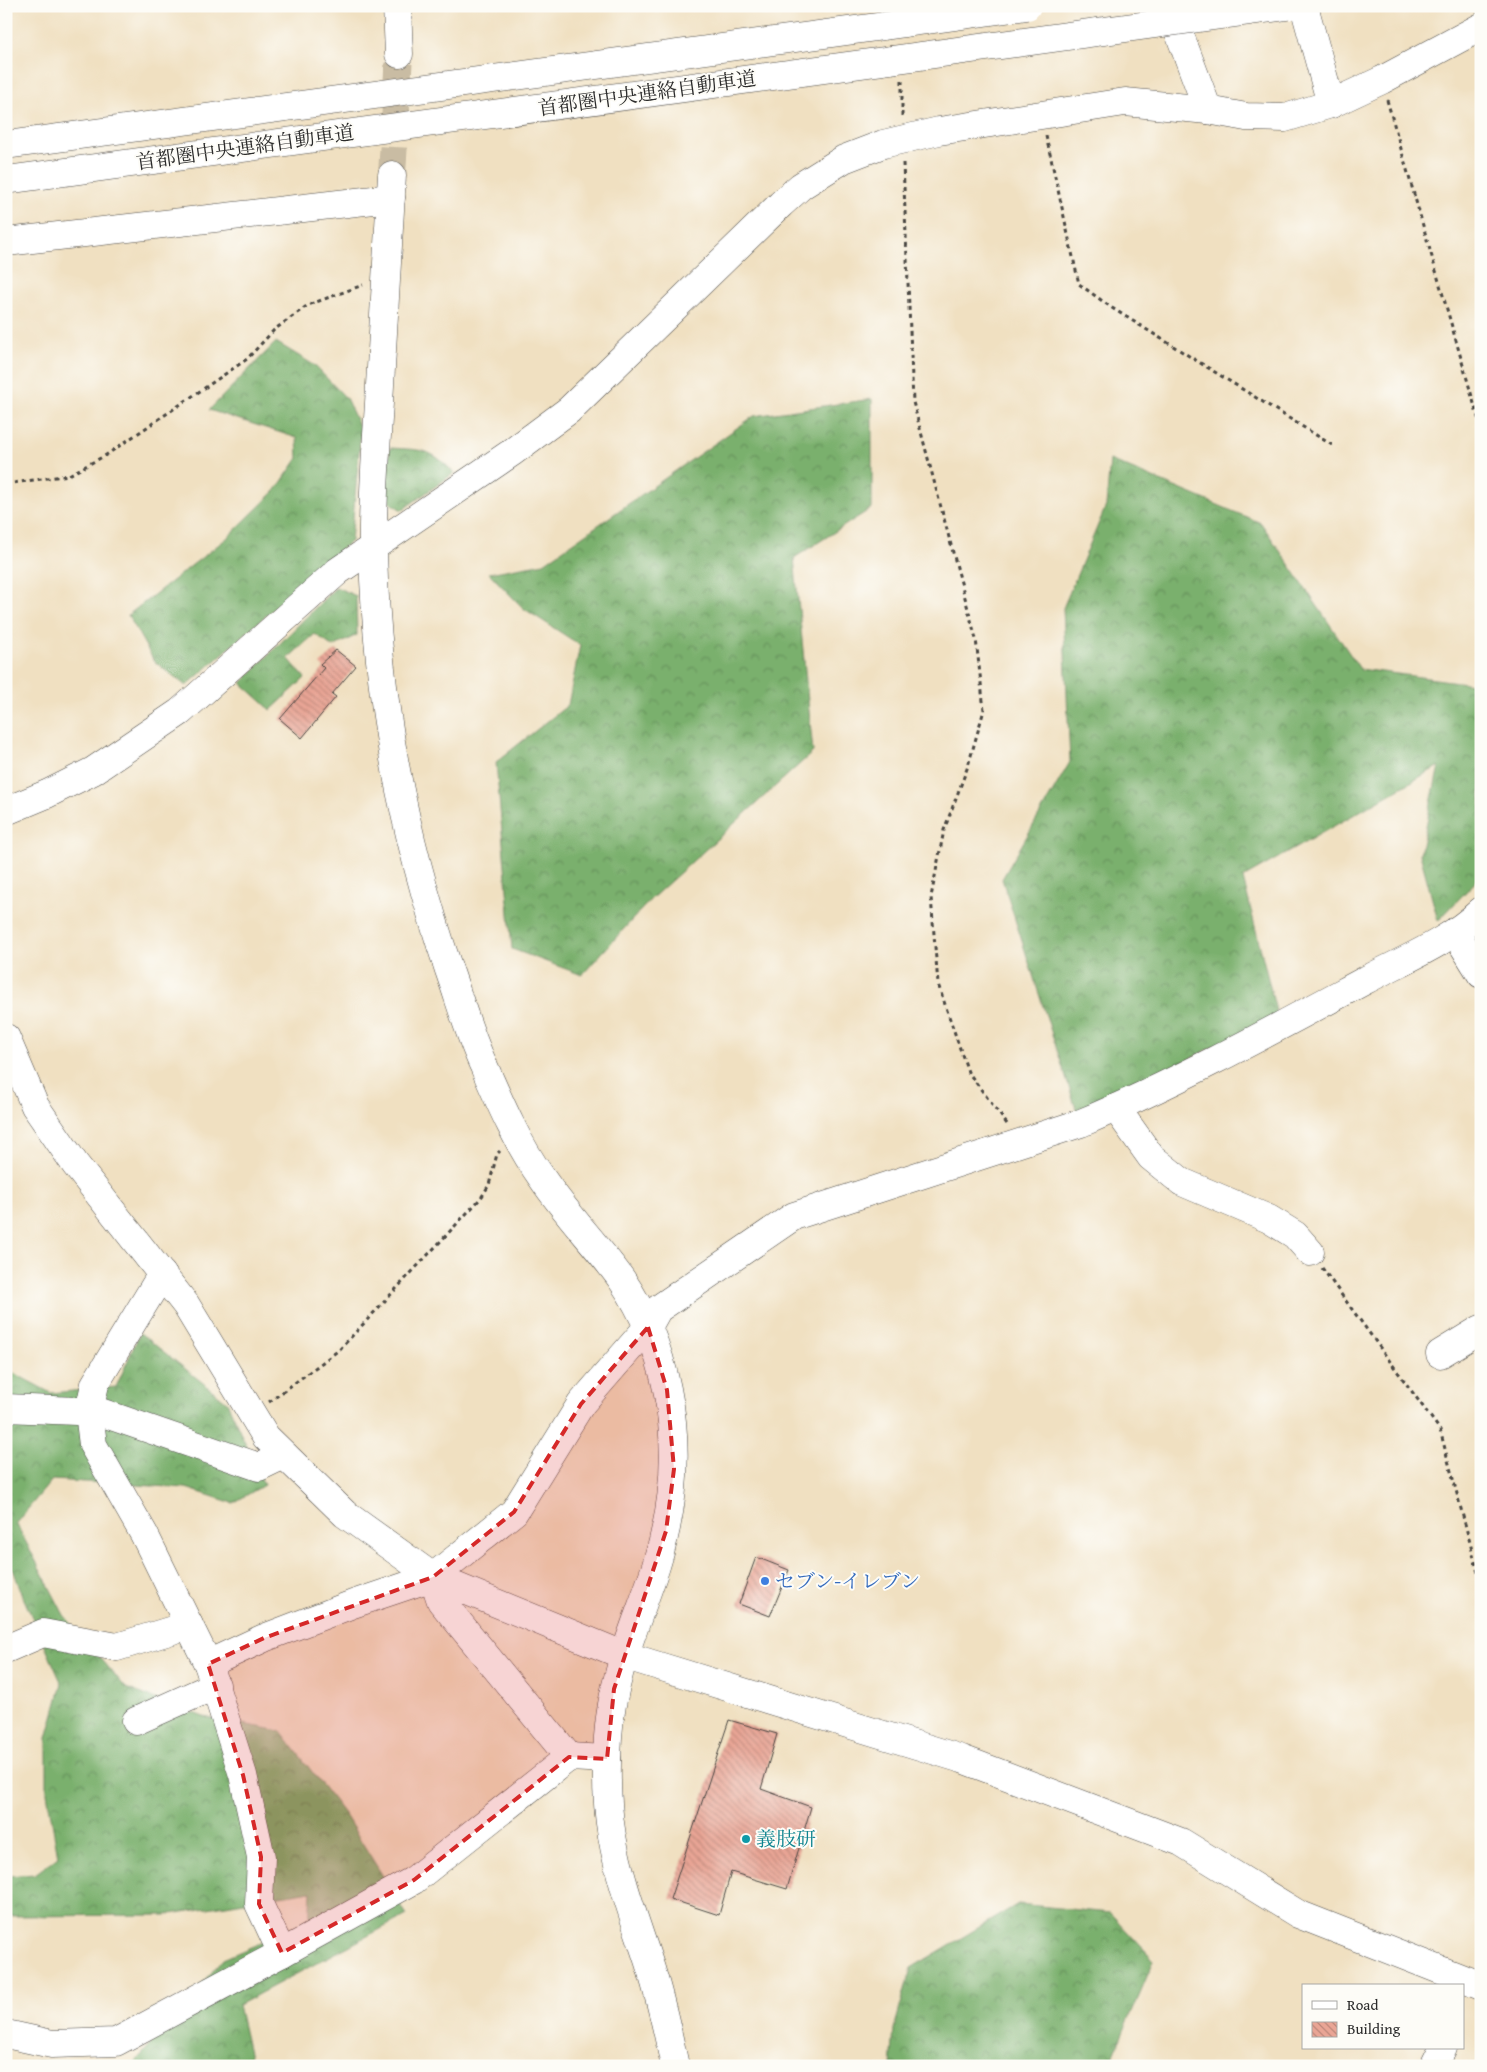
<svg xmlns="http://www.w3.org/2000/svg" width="1487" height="2072" font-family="'Gentium Book Plus','Noto Serif JP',serif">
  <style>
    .forest { fill: url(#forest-crowns); stroke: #526e4c }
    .building { fill: url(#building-back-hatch) }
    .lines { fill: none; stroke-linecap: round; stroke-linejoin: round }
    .minor-tunnel { stroke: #c9bca3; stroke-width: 28; stroke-dasharray: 28 14; stroke-linecap: butt }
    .minor-casing { stroke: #494642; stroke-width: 29 }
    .highway-casing { stroke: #494642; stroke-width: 29 }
    .path { stroke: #494642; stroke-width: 3; stroke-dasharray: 4 4; stroke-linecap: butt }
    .minor { stroke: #fff; stroke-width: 28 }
    .highway { stroke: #fff; stroke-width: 28 }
    .highway-bridge-casing { stroke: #494642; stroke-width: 29; stroke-linecap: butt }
    .highway-bridge { stroke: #fff; stroke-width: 28 }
    .marked { fill: #d62828; fill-opacity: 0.2; stroke: #d62828; stroke-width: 4; stroke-dasharray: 10 6; stroke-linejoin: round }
    .shop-dot { fill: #3f7fe0; stroke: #fdfcf7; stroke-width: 2 }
    .culture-dot { fill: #0f9aa8; stroke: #fdfcf7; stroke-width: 2 }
    .labels { text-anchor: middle; stroke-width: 4; stroke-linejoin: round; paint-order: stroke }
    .street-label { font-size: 20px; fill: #2b2b2b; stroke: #fdfcf7 }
    .shop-label { font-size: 20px; fill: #366cbe; stroke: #fdfcf7; text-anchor: start }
    .culture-label { font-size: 20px; fill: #0d838f; stroke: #fdfcf7; text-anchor: start }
  </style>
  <defs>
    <pattern id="forest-crowns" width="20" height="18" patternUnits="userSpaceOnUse" patternTransform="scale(1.25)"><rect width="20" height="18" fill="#7ab06d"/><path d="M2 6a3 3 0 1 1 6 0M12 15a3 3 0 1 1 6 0" fill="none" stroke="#648f5a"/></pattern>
    <pattern id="building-back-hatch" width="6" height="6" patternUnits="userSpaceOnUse" patternTransform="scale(1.25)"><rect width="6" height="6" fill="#e9a595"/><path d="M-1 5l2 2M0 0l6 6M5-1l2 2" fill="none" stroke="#bd877a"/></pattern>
  </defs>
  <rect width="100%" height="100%" fill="#fdfcf7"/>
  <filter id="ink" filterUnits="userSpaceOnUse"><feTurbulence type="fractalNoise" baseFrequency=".02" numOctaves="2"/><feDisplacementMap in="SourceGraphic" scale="10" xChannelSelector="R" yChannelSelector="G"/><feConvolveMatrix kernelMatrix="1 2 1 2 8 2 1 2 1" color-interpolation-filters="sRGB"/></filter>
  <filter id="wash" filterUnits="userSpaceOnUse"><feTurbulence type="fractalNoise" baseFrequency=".0096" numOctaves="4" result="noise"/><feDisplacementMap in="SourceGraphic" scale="20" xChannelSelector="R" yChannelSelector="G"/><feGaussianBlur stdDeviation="1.12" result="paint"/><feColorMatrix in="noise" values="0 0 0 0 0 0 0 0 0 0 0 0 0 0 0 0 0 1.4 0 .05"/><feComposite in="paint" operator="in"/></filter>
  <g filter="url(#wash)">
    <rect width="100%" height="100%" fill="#f0e0c1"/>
    <g class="forest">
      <path d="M276,342L314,365L346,398L361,430L351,541L186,686L154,661L128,615L227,538L276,490L298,458L297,438L209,410Z"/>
      <path d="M872,399V508L794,558L813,752L651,899L582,975L512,949L496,762L568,705L580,645L523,608L489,573L544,563L754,416Z"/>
      <path d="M390,448C423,450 431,448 454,473L402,510L384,499Z"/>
      <path d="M1110,460L1261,523L1360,669L1473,684L1481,704V876L1438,921L1420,854L1439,766L1243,878L1277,1015L1078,1115L1002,879L1070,762L1063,608L1106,506Z"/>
      <path d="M336,587L356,596L357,635L333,647L315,634L288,658L305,678L271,710L241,683Z"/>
      <path d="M140,1333L227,1402L264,1485L233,1503L186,1488L52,1480L16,1523L64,1615L126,1688L204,1717L281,1731L345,1815L407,1915L238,2005L252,2066H15L36,2061L134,2064L223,1959L309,1922L311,1891L165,1915L6,1916V1876L35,1874L58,1857L47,1793V1738L62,1684L23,1597L13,1569L6,1567V1369L51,1393L116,1387Z"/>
      <path d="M1018,1904L1110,1913L1154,1960L1109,2066H891L894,2029L911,1968Z"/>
    </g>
    <g id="blocks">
      <g class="building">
        <path d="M336,650L356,666L332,694L336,697L302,738L280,719L324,668L320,664Z"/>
        <path d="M756,1557L789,1570L770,1616L739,1604Z"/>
        <path d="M729,1720L777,1734L761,1789L811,1807L787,1889L731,1872L719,1915L670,1899Z"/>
      </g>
    </g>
  </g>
  <g filter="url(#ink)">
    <use href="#blocks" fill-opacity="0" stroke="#494642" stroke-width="1"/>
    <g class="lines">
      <path class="minor-tunnel" d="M392,175L399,54"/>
      <g class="minor-casing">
        <g id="minor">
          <path d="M397,6L399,54"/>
          <path d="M1169,6L1208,110"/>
          <path d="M1304,6L1331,104"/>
          <path d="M392,175C387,251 383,327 379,403C376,452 372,502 373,552C377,699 402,831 449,970C460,1001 469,1034 483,1064C500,1103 517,1143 542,1178C566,1214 597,1245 622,1280C644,1312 659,1350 667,1389C679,1448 674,1509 656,1566C637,1624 612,1674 608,1737C606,1770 606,1803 612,1836C620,1882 637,1925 651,1969C661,2001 668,2033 675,2066"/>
          <path d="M6,242L391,198"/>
          <path d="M6,811L47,794L93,771L180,712L338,571L511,453L569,410L781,204L801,186L844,159L883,144L939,131L1125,102L1208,110L1246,117L1285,118L1331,104L1382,80L1481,27"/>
          <path d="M1455,932L1481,974"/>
          <path d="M6,1038L35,1106L75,1164L186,1305L266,1437L345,1514L433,1577L623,1655L962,1759L1181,1842L1298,1914L1481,1986"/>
          <path d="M1116,1108L1151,1157L1182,1182L1269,1219L1295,1235L1310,1252"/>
          <path d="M162,1274L95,1384L89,1412L93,1445L144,1534L208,1664L243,1775L261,1857L259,1904L282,1953L414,1880L569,1757L607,1759"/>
          <path d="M1440,1354L1481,1329"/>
          <path d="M6,1408L100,1412L259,1467L284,1455"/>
          <path d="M433,1577L441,1601L569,1757"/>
          <path d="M6,1649L43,1633L117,1647L189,1625"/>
          <path d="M208,1664L264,1638L353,1604L433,1577L514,1512L581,1404L648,1327L658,1309L794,1216L1081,1123C1178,1082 1271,1031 1364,981C1403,960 1449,942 1481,911"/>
          <path d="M136,1721L216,1685"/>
          <path d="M6,2034L52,2044L116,2042L282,1953"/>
          <path d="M1434,2066L1443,2048"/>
        </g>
      </g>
      <g class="highway-casing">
        <g id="highway">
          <path d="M6,145L884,26"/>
          <path d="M6,180L891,60"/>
        </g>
      </g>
      <g class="path">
        <path d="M1387,100L1481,428"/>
        <path d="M902,116V80"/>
        <path d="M1046,136L1079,284L1112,308L1332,445"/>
        <path d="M903,163L913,402L976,639L984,710L968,766L944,830L931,897L938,984L968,1072L1007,1124"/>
        <path d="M6,484L69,475L106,455L247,359L274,330L308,305L363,285"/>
        <path d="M1322,1268L1440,1430L1481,1584"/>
        <path d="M269,1402L339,1350L481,1198L489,1185L497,1154L500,1151"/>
      </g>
      <use href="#minor" class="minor"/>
      <use href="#highway" class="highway"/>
      <g class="highway-bridge-casing">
        <g id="highway-bridge">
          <path d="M884,26L1027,6"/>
          <path d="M891,60L1287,6"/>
        </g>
      </g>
      <use href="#highway-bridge" class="highway-bridge"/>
    </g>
  </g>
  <path class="marked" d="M648,1327L667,1390L674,1469L666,1531L614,1689L607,1759L569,1757L414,1880L282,1953L259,1904L261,1857L243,1775L208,1664L264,1638L433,1577L514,1512L581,1404Z"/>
  <circle class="shop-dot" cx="765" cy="1581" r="5"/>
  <circle class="culture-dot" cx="746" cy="1839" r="5"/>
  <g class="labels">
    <g class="street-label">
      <text transform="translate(647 93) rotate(-8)" y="7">首都圏中央連絡自動車道</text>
      <text transform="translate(245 147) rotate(-8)" y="7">首都圏中央連絡自動車道</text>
    </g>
    <g class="shop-label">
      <text x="775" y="1588">セブン-イレブン</text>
    </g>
    <g class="culture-label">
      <text x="756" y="1846">義肢研</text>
    </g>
  </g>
  <rect width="1487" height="2072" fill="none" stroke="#fdfcf7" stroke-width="25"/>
  <rect x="1302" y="1984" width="162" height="65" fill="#fdfcf7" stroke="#a9a8a5"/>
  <rect x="1312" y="2001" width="25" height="8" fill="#ffffff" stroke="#a9a8a5"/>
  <text x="1347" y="2010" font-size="15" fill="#2b2b2b">Road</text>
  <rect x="1312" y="2022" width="25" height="15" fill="url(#building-back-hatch)" stroke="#a9a8a5"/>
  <text x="1347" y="2034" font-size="15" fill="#2b2b2b">Building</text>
</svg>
